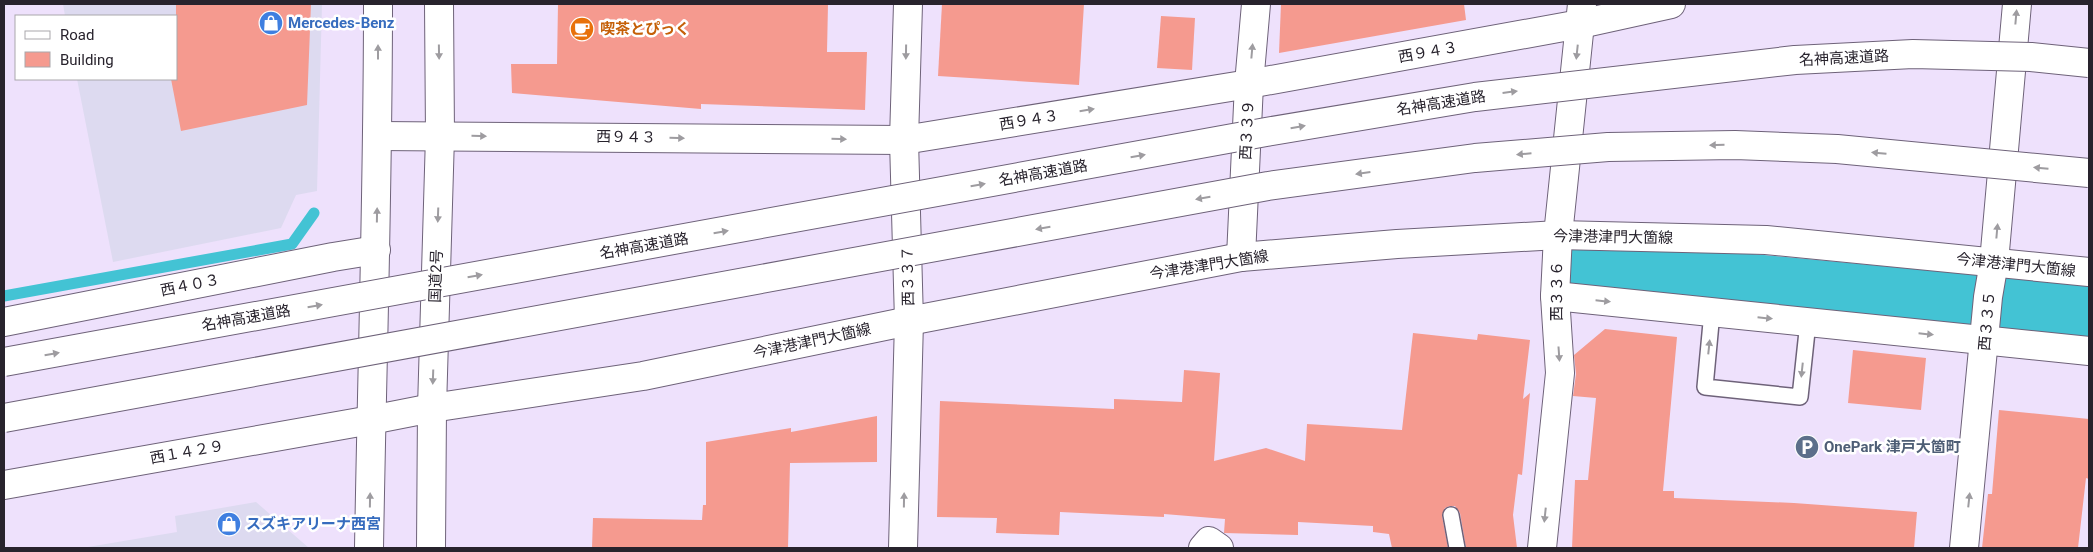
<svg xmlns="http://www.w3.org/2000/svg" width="2093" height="552" font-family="Roboto,'Noto Sans JP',sans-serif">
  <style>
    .commercial { fill: #dddaf0 }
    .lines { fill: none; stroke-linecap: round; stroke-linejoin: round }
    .stream { stroke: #43c3d4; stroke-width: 11 }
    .river { stroke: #43c3d4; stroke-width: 71 }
    .building { fill: #f59a8f }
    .service-casing { stroke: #6e6279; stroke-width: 18 }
    .minor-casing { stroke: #6e6279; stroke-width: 30 }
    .tertiary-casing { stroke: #6e6279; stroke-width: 30 }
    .secondary-casing { stroke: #6e6279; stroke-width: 30 }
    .trunk-casing { stroke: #6e6279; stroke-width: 30 }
    .service { stroke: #fff; stroke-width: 15 }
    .minor { stroke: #fff; stroke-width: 28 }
    .tertiary { stroke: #fff; stroke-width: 28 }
    .secondary { stroke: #fff; stroke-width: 28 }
    .trunk { stroke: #fff; stroke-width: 28 }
    .motorway-bridge-casing { stroke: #6e6279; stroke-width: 30; stroke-linecap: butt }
    .motorway-bridge { stroke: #fff; stroke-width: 28 }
    .oneway { fill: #9e9ca0 }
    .labels { text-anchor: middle; stroke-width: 5; stroke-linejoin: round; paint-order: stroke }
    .shop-label { font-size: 15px; font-weight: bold; fill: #366cbe; stroke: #fff; text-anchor: start }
    .food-label { font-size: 15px; font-weight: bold; fill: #c56008; stroke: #fff; text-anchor: start }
    .street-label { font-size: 15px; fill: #28232d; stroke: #fff }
    .service-label { font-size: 15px; font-weight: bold; fill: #4e5e75; stroke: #fff; text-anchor: start }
  </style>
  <rect width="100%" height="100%" fill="#eee1fc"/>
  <g class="commercial">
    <path d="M63,4H322L317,191L296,195L281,228L113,262L77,79H176V16H65Z"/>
    <path d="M256,502L309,548H82L177,532L175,516Z"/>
  </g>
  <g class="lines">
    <path class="stream" d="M4,296L292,244L314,213"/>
    <path class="river" d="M1585,274L2089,321"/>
  </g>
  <g class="building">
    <path d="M176,4H311L307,105L181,131L171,79H176Z"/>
    <path d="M558,4H828L827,52H867L865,110L701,104V109L512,93L511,64H557Z"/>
    <path d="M942,4H1084L1079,85L938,76Z"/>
    <path d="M1281,4H1464L1466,20L1279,53Z"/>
    <path d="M1161,16L1195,18L1192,70L1157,68Z"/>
    <path d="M1605,329L1677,337L1663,491H1674V498L1794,503L1917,512L1914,548H1572L1575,480H1588L1596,398L1573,396L1576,374L1574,355Z"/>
    <path d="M1413,333L1477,340L1478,334L1530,340L1523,399L1530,393L1522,475L1518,474L1513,515L1517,548H1466L1460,513L1455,506H1450L1445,508L1442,516L1448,548H1392L1389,534L1373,532V526L1298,522V535L1224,533L1225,519L1164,514V517L1060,512L1059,535L996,533L997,518L937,517L940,401L1114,409V399L1182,402L1184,370L1220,373L1214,461L1266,448L1305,461L1307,424L1402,430Z"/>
    <path d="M1853,350L1926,358L1921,410L1848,403Z"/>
    <path d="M1999,410L2089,419V479L2086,478L2078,548H1982L1988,494H1992Z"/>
    <path d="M877,416V462L790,463L788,548H592L593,518L702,520L703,505H706V442L791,428V432Z"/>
  </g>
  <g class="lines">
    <g class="service-casing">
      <g id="service">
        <path d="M1712,312L1705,387L1800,397L1808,322"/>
        <path d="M1451,515L1457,548"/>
      </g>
    </g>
    <g class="minor-casing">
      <g id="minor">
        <path d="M378,136L904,140L1249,84L1580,24L1671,4"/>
        <path d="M1241,257L1249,84L1256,4"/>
        <path d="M1555,296L2089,351"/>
        <path d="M4,322L333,257L376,250"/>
        <path d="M903,548L909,321L904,140L908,4"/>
        <path d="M1203,548L1209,541L1219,548"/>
        <path d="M1542,548L1560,373L1555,296L1558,235L1582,4"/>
        <path d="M1964,548L1988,297L1994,262L2017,4"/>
      </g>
    </g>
    <g class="tertiary-casing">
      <path id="tertiary" d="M4,485L371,420"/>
    </g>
    <g class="secondary-casing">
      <path id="secondary" d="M371,420L432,408L643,376L909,321L1241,257L1397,244L1558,235L1766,240L2089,272"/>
    </g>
    <g class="trunk-casing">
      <g id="trunk">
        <path d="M369,548C372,367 378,185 378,4"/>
        <path d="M431,548L432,408L440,136L439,4"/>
      </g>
    </g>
    <use href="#service" class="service"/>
    <use href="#minor" class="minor"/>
    <use href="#tertiary" class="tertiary"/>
    <use href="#secondary" class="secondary"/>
    <use href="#trunk" class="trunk"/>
    <g class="motorway-bridge-casing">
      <g id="motorway-bridge">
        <path d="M4,362L1266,132L1475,97L1795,60L1913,54L2031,57L2089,63"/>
        <path d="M4,418L1268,186L1475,158L1608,147L1735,145L1837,149L2089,173"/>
      </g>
    </g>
    <use href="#motorway-bridge" class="motorway-bridge"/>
  </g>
  <defs><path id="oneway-solid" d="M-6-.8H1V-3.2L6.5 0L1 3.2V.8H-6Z" transform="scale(1.25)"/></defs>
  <g class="oneway">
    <use href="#oneway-solid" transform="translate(2016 17) rotate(-85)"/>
    <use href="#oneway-solid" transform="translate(1252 51) rotate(-85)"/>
    <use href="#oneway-solid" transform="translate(378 52) rotate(-90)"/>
    <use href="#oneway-solid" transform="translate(439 52) rotate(89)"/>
    <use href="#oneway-solid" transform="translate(906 52) rotate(91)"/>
    <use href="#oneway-solid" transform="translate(1577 52) rotate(96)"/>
    <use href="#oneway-solid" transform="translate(1510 92) rotate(-7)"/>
    <use href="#oneway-solid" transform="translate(1087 110) rotate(-9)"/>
    <use href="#oneway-solid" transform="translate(1298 127) rotate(-10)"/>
    <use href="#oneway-solid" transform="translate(479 136) rotate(1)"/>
    <use href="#oneway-solid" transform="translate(677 138) rotate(1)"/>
    <use href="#oneway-solid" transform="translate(839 139) rotate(1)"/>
    <use href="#oneway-solid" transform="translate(1717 145) rotate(179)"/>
    <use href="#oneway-solid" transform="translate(1879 153) rotate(-175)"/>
    <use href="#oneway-solid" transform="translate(1524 154) rotate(175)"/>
    <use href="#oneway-solid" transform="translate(1138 156) rotate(-10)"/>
    <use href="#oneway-solid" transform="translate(2041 168) rotate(-175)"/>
    <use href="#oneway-solid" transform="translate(1363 173) rotate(172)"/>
    <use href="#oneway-solid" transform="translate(978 185) rotate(-10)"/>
    <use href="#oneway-solid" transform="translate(1203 198) rotate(170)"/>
    <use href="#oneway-solid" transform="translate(377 215) rotate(-89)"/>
    <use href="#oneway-solid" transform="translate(438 215) rotate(92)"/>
    <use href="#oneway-solid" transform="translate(1043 228) rotate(170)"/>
    <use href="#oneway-solid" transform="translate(1997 231) rotate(-85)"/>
    <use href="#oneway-solid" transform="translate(721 232) rotate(-10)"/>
    <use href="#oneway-solid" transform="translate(475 276) rotate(-10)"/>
    <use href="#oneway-solid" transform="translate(1603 301) rotate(6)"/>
    <use href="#oneway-solid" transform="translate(315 306) rotate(-10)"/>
    <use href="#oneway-solid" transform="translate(1765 318) rotate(6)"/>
    <use href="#oneway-solid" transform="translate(1926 334) rotate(6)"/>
    <use href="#oneway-solid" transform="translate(1709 347) rotate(-84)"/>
    <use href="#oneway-solid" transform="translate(52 354) rotate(-10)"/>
    <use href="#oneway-solid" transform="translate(1559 354) rotate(86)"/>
    <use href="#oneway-solid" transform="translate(1802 370) rotate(96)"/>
    <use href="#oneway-solid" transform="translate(433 377) rotate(92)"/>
    <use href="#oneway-solid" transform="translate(370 500) rotate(-89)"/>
    <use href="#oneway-solid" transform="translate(904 500) rotate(-89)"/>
    <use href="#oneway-solid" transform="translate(1969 500) rotate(-84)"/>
    <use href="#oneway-solid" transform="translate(1545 515) rotate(96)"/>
  </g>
  <defs>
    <g id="shop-disc" transform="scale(1.25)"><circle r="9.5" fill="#3f7fe0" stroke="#fff"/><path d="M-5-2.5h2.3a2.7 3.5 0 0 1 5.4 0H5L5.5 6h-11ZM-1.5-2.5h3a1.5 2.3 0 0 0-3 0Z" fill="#fff"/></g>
    <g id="cafe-disc" transform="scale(1.25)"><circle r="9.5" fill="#e8710a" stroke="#fff"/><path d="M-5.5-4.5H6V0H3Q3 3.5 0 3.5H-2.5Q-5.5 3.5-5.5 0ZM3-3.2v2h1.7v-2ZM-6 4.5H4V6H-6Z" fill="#fff"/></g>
    <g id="parking-disc" transform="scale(1.25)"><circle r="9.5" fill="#5c6f8a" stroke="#fff"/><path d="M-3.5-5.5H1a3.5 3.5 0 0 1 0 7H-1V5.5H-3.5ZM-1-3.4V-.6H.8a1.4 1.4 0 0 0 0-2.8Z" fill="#fff"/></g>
  </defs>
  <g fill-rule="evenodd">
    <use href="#shop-disc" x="271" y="23"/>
    <use href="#cafe-disc" x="582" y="29"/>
    <use href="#parking-disc" x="1807" y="447"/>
    <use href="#shop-disc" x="229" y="524"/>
  </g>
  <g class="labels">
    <g class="shop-label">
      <text x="288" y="28">Mercedes-Benz</text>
      <text x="246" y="529">スズキアリーナ西宮</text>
    </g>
    <g class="food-label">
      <text x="600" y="34">喫茶とぴっく</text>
    </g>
    <g class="street-label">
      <text transform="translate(1428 52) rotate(-10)" y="5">西９４３</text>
      <text transform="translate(1844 58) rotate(-3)" y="5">名神高速道路</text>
      <text transform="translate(1441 103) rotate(-9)" y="5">名神高速道路</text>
      <text transform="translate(1029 120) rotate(-9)" y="5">西９４３</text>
      <text transform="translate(1247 130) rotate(-87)" y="5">西３３９</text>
      <text transform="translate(626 137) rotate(1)" y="5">西９４３</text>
      <text transform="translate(1043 173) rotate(-10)" y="5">名神高速道路</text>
      <text transform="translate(1613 237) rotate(1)" y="5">今津港津門大箇線</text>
      <text transform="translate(644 246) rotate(-10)" y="5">名神高速道路</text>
      <text transform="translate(1209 265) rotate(-9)" y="5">今津港津門大箇線</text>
      <text transform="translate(2016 265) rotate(6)" y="5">今津港津門大箇線</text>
      <text transform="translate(436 276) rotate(-88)" y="5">国道2号</text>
      <text transform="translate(908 276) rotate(-91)" y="5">西３３７</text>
      <text transform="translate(190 285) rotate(-11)" y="5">西４０３</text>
      <text transform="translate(1557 291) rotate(-90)" y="5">西３３６</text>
      <text transform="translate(246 318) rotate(-10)" y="5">名神高速道路</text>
      <text transform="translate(1987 321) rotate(-85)" y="5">西３３５</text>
      <text transform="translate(812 341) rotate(-12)" y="5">今津港津門大箇線</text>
      <text transform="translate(187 452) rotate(-10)" y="5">西１４２９</text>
    </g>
    <g class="service-label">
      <text x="1824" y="452">OnePark 津戸大箇町</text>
    </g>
  </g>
  <rect width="2093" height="552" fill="none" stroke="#28232d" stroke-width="10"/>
  <rect x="15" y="15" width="162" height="65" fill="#ffffff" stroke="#a9a7ab"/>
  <rect x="25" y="31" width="25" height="8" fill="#ffffff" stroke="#a9a7ab"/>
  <text x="60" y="40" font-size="15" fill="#28232d">Road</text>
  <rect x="25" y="52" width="25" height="15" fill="#f59a8f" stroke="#a9a7ab"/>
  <text x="60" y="65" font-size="15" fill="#28232d">Building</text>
</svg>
